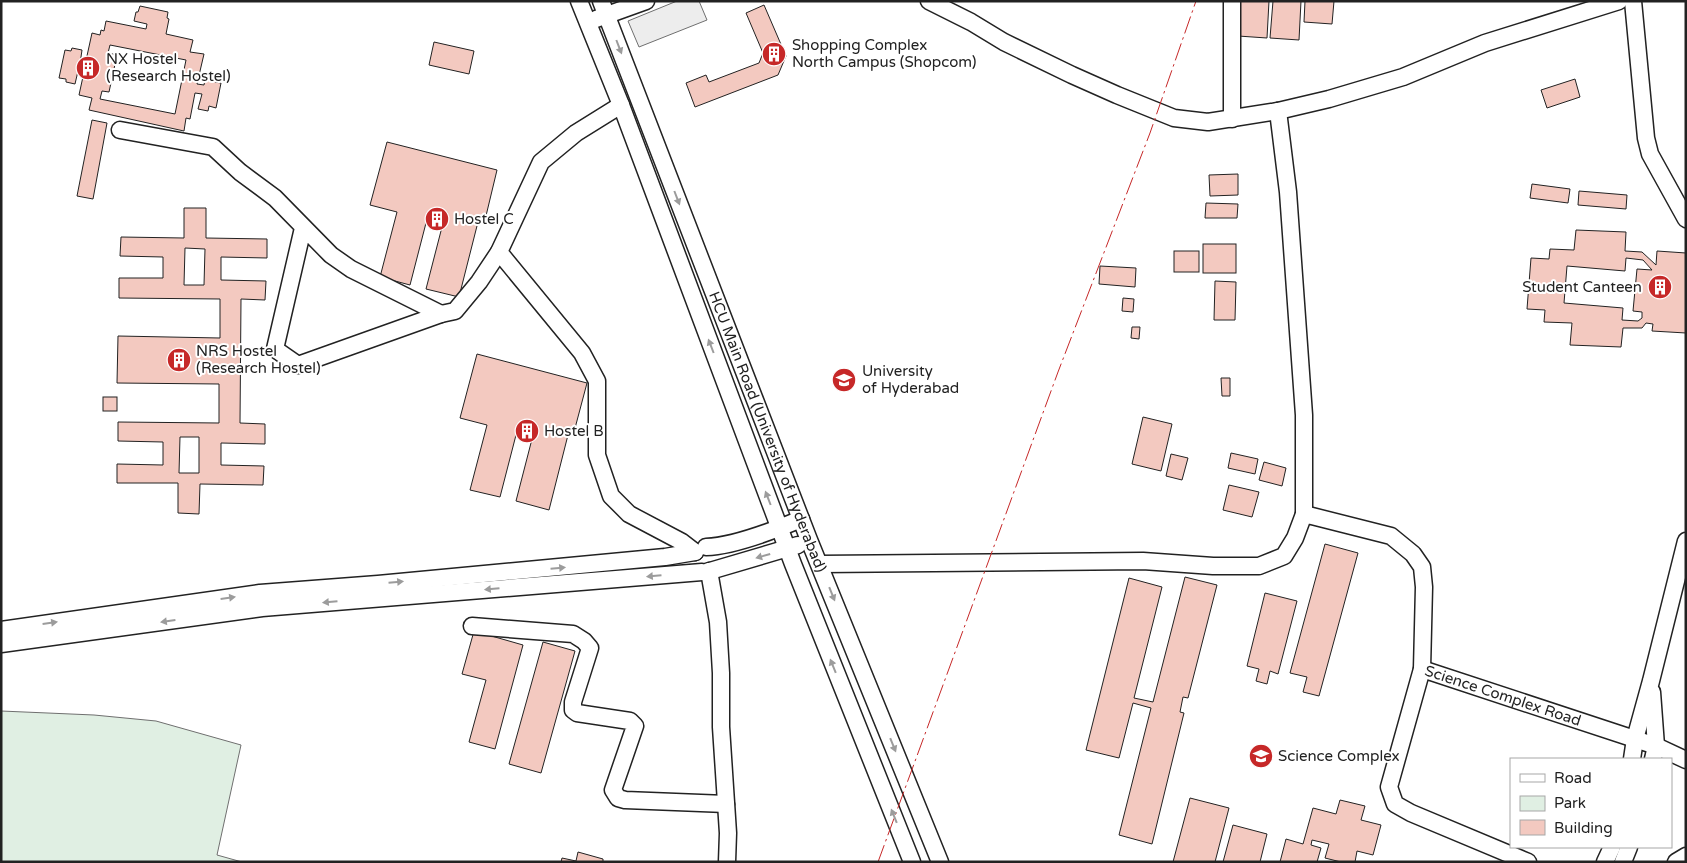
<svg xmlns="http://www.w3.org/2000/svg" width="1687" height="863" font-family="'Varela Round',sans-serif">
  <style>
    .green { fill: #e0efe3; stroke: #6f6f6f }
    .parking { fill: #ededed; stroke: #6f6f6f }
    .building { fill: #f3c9c0; stroke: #222; fill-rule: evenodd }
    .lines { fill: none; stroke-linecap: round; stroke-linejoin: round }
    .minor-casing { stroke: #222; stroke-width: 19 }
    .minor { stroke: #fff; stroke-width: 16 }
    .power { stroke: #c62828; stroke-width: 1; stroke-dasharray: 18 4 2.5 4; stroke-linecap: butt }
    .oneway { fill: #9c9c9c }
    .labels { text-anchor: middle; stroke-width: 4; stroke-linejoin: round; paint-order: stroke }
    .poi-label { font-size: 15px; fill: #222; stroke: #fff; text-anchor: start }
    .street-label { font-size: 15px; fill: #222; stroke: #fff }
  </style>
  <rect width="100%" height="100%" fill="#fff"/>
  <path class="green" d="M1,711L94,715L156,721L241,745L217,855L242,862H1Z"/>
  <path class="parking" d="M677,1H699L707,20L639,47L628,21Z"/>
  <g class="building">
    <path d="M1240,1H1269L1267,38L1238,36Z"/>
    <path d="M1273,1H1301L1299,40L1270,38Z"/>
    <path d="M1305,1H1334L1332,24L1304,22Z"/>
    <path d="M764,5L786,56L778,75L695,107L686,83L706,75L709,82L759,63L763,53L746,13Z"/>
    <path d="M140,6L168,12L167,18L169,19L166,34L193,40L190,52L204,54L197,84L204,85L206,74L216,76L215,82L221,83L216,108L209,106L208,111L198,109L202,94L195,93L190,119L186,118L184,131L89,110L92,98L79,95L84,72L78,71L75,84L66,82V79L59,78L65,50L71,51L72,48L82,50L80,64L85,65L92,33L100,35L101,30L104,31L106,21L146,29L147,24L134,21L136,12H138ZM110,45L186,60L175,114L100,99L102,91L109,92L117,55L108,53Z"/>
    <path d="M434,42L474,51L469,74L429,65Z"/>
    <path d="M1575,79L1580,97L1547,108L1541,90Z"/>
    <path d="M92,120L107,123L93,199L77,196Z"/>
    <path d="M387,142L497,170L485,220L479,218L459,297L426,289L442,227L426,223L410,285L380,277L397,212L370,205Z"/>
    <path d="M1238,174V195L1210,196L1209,175Z"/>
    <path d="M1532,184L1570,189L1568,203L1530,198Z"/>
    <path d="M1579,191L1627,195L1626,209L1578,205Z"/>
    <path d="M1206,203L1238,204L1237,218H1205Z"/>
    <path d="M184,208H206V238L267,239V258L221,257V280L266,281L265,300L241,299L240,423L265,424V444L221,443V465L264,466L263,485L200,484L199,514L178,513V483H117V464L163,465V442L118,441V422L219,423V384L117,383L118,336L220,338V299L119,298V278H163V257L120,256L121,237L184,238ZM185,248L205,249L204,285H184ZM180,437H199V473H179Z"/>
    <path d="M1576,230L1626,232L1625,251L1642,252L1656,265L1657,251L1686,253V333L1652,331L1653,324L1646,323L1642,328H1623L1621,347L1570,345L1572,323L1544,322L1545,310L1527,309L1531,258L1549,259L1550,249L1574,250ZM1626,258L1643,260L1652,270L1637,269L1633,311L1642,312V318L1638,321L1622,320L1623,308L1564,303L1567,266L1625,271Z"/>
    <rect x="1203" y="244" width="33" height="29"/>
    <rect x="1174" y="251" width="25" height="21"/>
    <path d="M1100,266L1136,268L1135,287L1099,284Z"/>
    <path d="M1215,281L1236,282L1235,320H1214Z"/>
    <path d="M1123,298L1134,299L1133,312L1122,311Z"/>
    <path d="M1132,327H1140L1139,339L1131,338Z"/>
    <path d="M477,354L587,383L574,432L569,431L549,510L516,501L532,439L516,435L500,497L470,490L487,425L460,418Z"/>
    <path d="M1221,378H1230V396H1222Z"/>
    <rect x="103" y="397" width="14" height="14"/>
    <path d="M1143,417L1172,424L1161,471L1132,464Z"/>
    <path d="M1231,453L1258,459L1255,474L1228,468Z"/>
    <path d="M1171,454L1188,458L1182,480L1166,476Z"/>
    <path d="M1264,462L1286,468L1282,486L1259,480Z"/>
    <path d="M1229,485L1259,492L1252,517L1223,510Z"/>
    <path d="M1325,544L1358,553L1319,696L1303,692L1307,677L1290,673Z"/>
    <path d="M1185,577L1217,585L1188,698L1183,697L1180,712L1184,713L1152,844L1119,835L1151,708L1133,703L1119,758L1086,750L1129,578L1162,587L1134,698L1153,702Z"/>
    <path d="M1265,593L1297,601L1278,674L1270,671L1267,684L1256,681L1259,669L1247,666Z"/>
    <path d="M474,631L523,645L495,749L469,742L486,680L462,674Z"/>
    <path d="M543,642L575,651L541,773L509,764Z"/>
    <path d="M1190,798L1229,808L1215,862H1173Z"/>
    <path d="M1340,800L1365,806L1361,820L1381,825L1373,855L1357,851L1355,862H1341L1325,858L1329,844L1312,840L1311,845L1321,848L1317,862H1280L1286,839L1303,844L1313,808L1336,814Z"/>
    <path d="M1233,825L1267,834L1260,862H1223Z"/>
    <path d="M578,852L603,859V862H561L562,858L576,861Z"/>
  </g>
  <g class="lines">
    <g class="minor-casing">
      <g id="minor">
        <path d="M579,1L621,105L793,564L912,862"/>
        <path id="s1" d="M601,1L809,540L940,862"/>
        <path d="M929,1L971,22L1004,42L1072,75L1117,95L1174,118L1208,122L1278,111L1329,99L1403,77L1485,43L1619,1"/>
        <path d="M1633,1L1646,138L1650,154L1686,219"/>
        <path d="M596,19L646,1"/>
        <path d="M1278,111L1288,192L1304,415V514"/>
        <path d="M1232,119V1"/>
        <path d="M120,130L213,147L240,172L275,198L331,255L351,269L441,314L298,365L275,349L303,228"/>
        <path d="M499,252L582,353L597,381V455L611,496L629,514L682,542L695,552"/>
        <path d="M441,314L455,311L479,282L499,252L541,162L576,133L621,105"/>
        <path d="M706,547C735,546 775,530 801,519"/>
        <path d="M820,564L1143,561L1213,566H1259L1284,556L1295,538L1304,514L1391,536L1413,554L1422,567L1424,587L1422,669"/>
        <path d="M709,571L718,622L721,673V727L728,833L727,862"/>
        <path d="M710,571L798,545"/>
        <path d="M472,626L573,634L584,641L590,648L573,702V710L577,713L630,721L635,726L613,790L618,798L625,800L726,804"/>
        <path d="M1,630L260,593L378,584L665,557L695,552"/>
        <path d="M1,644L262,608L702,572"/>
        <path d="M1652,692L1656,746L1653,759"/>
        <path d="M1632,759L1635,739L1651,681L1686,541"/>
        <path id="s2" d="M1528,862L1411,813L1395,804L1389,787L1422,669L1656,746L1686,760"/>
        <path d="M1605,862L1612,847"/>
        <path d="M1623,862L1629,847"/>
        <path d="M1676,862L1686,856"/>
      </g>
    </g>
    <use href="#minor" class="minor"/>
    <path class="power" d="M878,862L1058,372L1150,133L1196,1"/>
  </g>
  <defs><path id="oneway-solid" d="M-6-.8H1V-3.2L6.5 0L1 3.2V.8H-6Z" transform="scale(1.25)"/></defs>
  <g class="oneway">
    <use href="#oneway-solid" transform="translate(619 47) rotate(69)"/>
    <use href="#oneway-solid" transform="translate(677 198) rotate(69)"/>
    <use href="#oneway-solid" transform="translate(711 346) rotate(-111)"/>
    <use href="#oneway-solid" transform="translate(768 498) rotate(-111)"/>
    <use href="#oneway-solid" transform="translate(763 556) rotate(164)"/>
    <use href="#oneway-solid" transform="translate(558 568) rotate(-5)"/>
    <use href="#oneway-solid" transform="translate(654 576) rotate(175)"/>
    <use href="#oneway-solid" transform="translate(396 582) rotate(-5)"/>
    <use href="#oneway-solid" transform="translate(492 589) rotate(175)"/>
    <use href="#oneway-solid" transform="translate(832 594) rotate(68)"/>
    <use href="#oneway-solid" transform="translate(228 598) rotate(-8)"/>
    <use href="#oneway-solid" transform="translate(330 602) rotate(175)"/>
    <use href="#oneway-solid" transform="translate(168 621) rotate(172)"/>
    <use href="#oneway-solid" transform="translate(50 623) rotate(-8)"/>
    <use href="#oneway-solid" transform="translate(833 666) rotate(-112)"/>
    <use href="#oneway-solid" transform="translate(893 745) rotate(68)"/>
    <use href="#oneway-solid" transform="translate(894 816) rotate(-112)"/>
  </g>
  <defs>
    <g id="building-disc" transform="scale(1.25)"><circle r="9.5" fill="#c62828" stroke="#fff"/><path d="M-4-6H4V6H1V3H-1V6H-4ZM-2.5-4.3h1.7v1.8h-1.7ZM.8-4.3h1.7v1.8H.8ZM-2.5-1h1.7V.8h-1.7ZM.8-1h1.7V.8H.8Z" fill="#fff"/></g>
    <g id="university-disc" transform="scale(1.25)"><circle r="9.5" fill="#c62828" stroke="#fff"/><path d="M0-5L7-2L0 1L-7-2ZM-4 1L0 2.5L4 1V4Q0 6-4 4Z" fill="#fff"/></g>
  </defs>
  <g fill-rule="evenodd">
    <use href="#building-disc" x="774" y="54"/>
    <use href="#building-disc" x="88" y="68"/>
    <use href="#building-disc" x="437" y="219"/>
    <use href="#building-disc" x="1660" y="287"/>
    <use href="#building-disc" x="179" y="360"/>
    <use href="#university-disc" x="844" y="380"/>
    <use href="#building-disc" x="527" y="431"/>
    <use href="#university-disc" x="1261" y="756"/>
  </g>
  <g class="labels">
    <g class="poi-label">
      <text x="792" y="50">Shopping Complex<tspan x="792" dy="17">North Campus (Shopcom)</tspan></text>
      <text x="106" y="64">NX Hostel<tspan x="106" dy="17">(Research Hostel)</tspan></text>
      <text x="454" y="224">Hostel C</text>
      <text x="1642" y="292" text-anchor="end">Student Canteen</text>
      <text x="196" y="356">NRS Hostel<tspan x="196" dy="17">(Research Hostel)</tspan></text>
      <text x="862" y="376">University<tspan x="862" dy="17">of Hyderabad</tspan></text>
      <text x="544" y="436">Hostel B</text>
      <text x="1278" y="761">Science Complex</text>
    </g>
    <g class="street-label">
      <text dy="5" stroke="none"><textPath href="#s1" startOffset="462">HCU Main Road (University of Hyderabad)</textPath></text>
      <text dy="5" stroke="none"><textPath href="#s2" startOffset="371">Science Complex Road</textPath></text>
    </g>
  </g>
  <rect width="1687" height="863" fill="none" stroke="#222222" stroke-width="5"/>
  <rect x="1510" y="758" width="162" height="90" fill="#ffffff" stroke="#a7a7a7"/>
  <rect x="1520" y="774" width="25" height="8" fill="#ffffff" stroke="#a7a7a7"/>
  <text x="1554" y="783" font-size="15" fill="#222222">Road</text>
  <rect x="1520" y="796" width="25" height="15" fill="#e0efe3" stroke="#a7a7a7"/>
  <text x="1554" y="808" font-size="15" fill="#222222">Park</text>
  <rect x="1520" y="820" width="25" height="15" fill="#f3c9c0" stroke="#a7a7a7"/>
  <text x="1554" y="833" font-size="15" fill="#222222">Building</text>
</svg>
